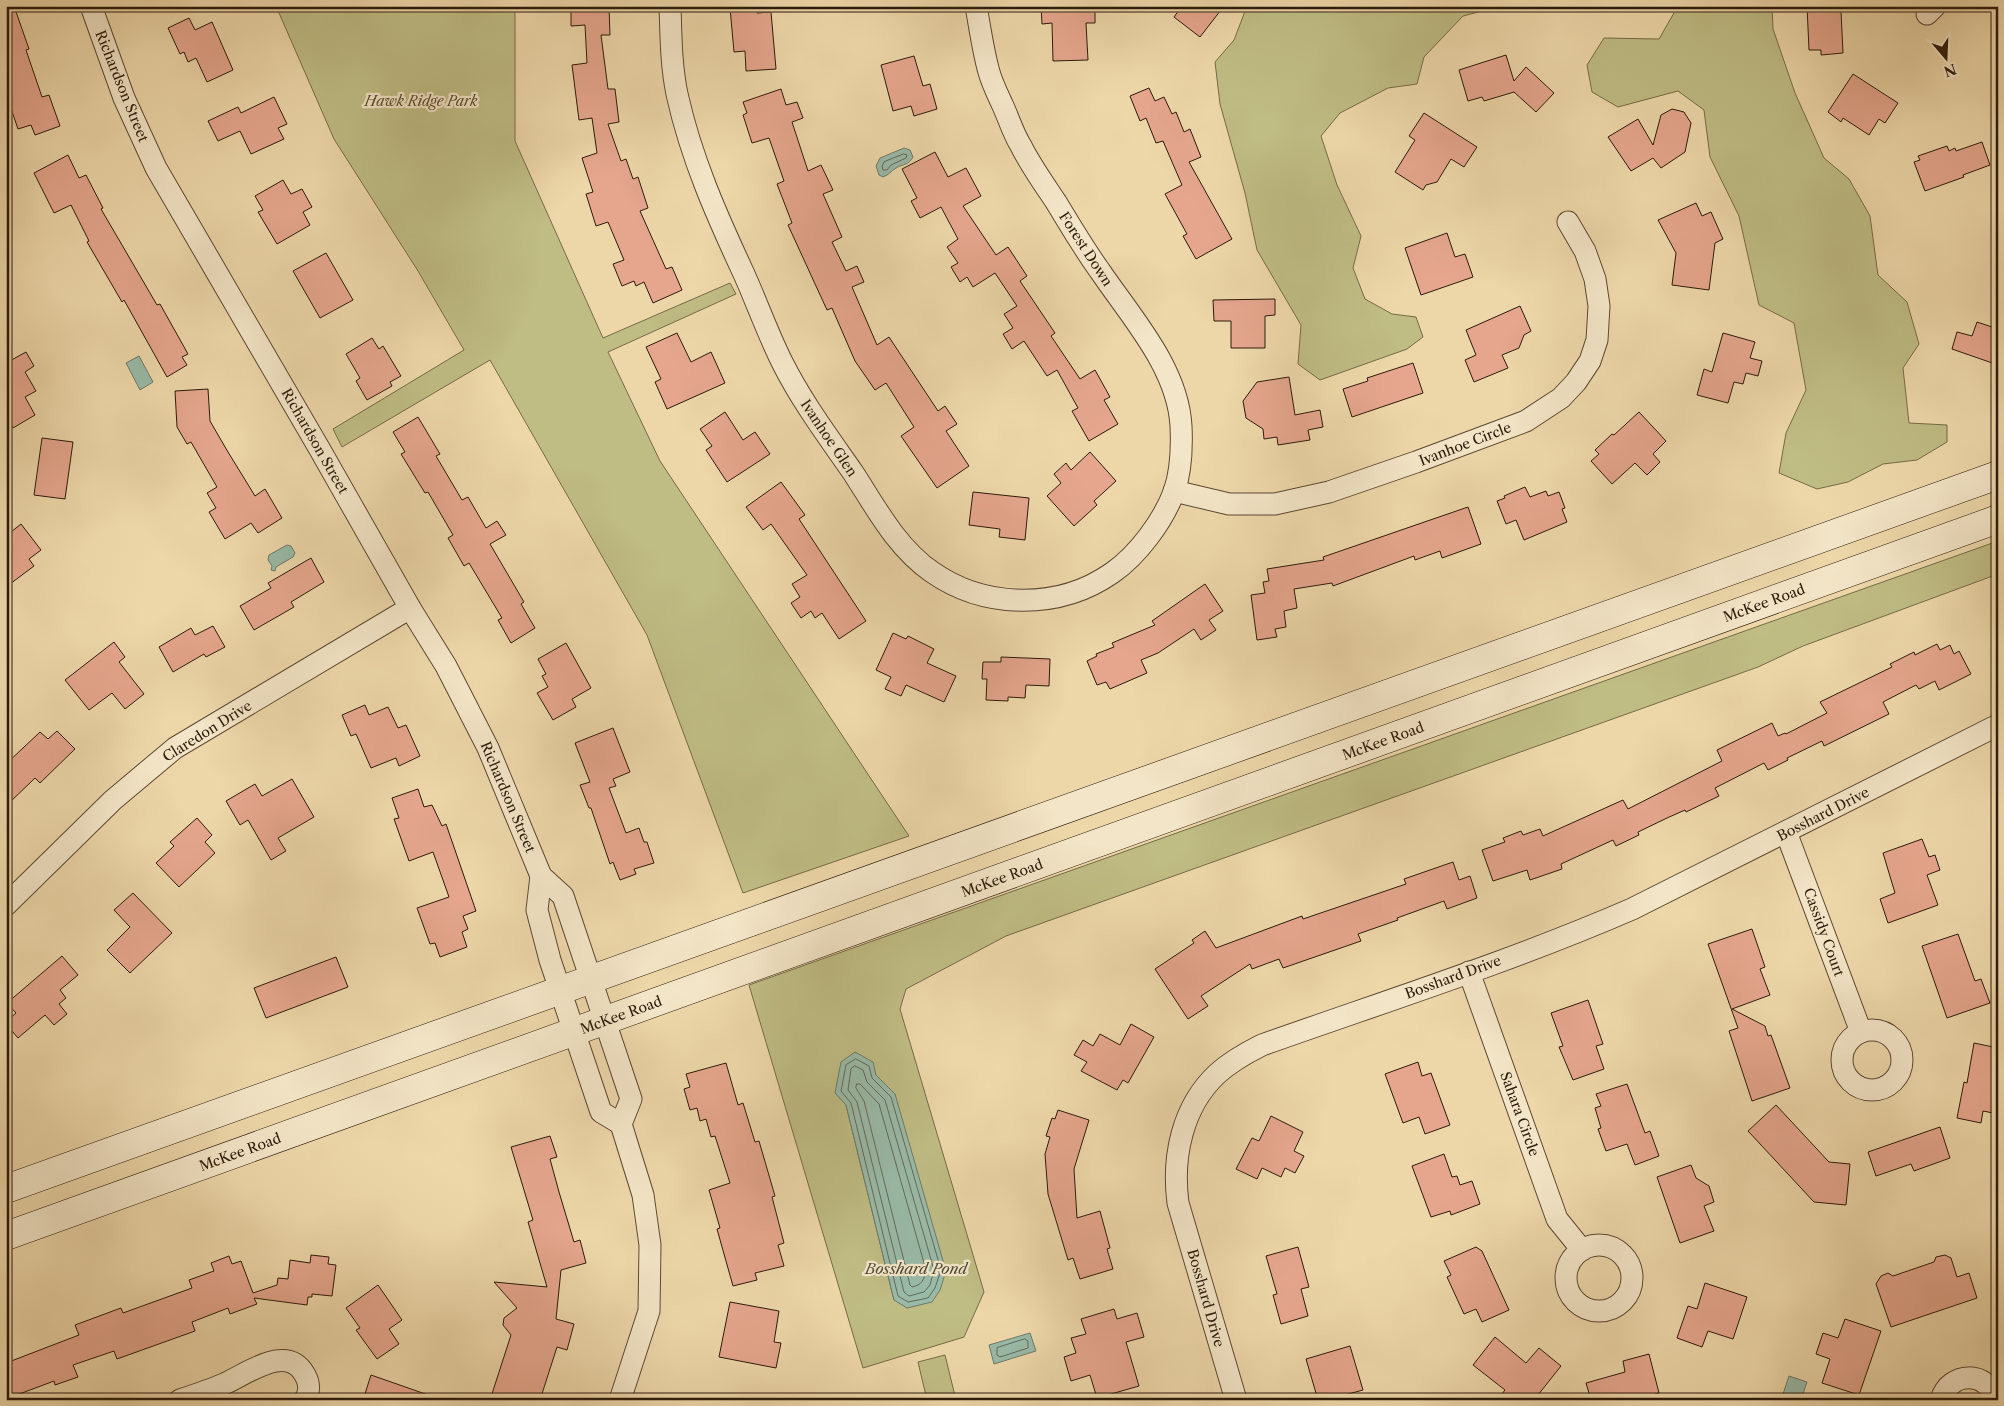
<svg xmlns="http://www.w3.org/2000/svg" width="2004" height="1406" font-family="'Libre Caslon Text',serif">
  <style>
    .green { fill: #bfbc84; stroke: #766b47; fill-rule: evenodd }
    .water { fill: #99baa8; stroke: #6e7a69 }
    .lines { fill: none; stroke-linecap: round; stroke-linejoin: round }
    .shore { stroke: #636a59; stroke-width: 1 }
    .building { fill: #e5a68d; stroke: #2d1a0a }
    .minor-casing { stroke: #5d4932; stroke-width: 23 }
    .secondary-casing { stroke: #2d1a0a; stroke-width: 29 }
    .minor { stroke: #f3e5c7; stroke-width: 21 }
    .secondary { stroke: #f3e5c7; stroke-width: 28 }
    .labels { text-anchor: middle; stroke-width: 4.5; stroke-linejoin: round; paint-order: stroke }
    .street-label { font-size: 14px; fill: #2d1a0a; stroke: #f3e5c7 }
    .park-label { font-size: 14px; font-style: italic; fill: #594b2f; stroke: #f3e5c7 }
    .water-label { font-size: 15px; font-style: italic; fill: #4d4a39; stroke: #f3e5c7 }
  </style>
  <rect width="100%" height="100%" fill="#edd7a9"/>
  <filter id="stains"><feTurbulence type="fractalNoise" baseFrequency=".004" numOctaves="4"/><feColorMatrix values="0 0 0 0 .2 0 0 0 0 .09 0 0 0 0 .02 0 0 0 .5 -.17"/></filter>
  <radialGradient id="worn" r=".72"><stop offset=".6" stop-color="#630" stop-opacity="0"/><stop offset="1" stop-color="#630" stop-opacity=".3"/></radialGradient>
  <g class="green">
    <path d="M276,6H515V141L603,338L730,283L736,294L608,352L660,461L909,836L743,893L647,635L490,360L342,447L333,429L464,350L418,271L334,139Z"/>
    <path d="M1247,6H1501L1463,16L1424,57L1417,84L1388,88L1340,113L1321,136L1337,185L1361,236L1353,268L1365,299L1392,314L1416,317L1423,337L1407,349L1320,380L1298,364L1301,325L1257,250L1245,193L1220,104L1215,62L1234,40Z"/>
    <path d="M1678,6H1772L1773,29L1795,93L1824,158L1849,179L1870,216L1878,275L1907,302L1919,344L1903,368L1909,423L1947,425V442L1917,460L1883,464L1848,482L1817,489L1779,473L1786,433L1806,390L1794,323L1759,305L1739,216L1710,157L1704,110L1678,91L1618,107L1592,92L1587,65L1604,38L1659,39Z"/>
    <path d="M1998,541V574L1803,646L1758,667L1006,936L906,989L900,1009L984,1292L964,1337L863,1368L749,985ZM876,1075L895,1094L894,1300L846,1105Z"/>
    <path d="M945,1355L956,1400H927L918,1362Z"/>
  </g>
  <g class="water">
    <path d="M904,148L910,150L913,157C909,165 903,164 896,168C891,171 889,175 883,177L879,175L876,166L880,158Z"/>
    <path d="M139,356L153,382L140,390L126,363Z"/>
    <path d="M287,545L291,546L295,553L293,557L276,567L275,571L271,570L272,566L268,560L269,555Z"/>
    <path d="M855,1052L873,1062L876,1075L895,1094L946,1271L940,1290L932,1302L907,1308L894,1300L846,1105L835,1093L841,1062Z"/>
    <path d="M1030,1333L1036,1351L994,1364L989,1345Z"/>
    <path d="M1789,1376L1807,1382L1801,1400H1781Z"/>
  </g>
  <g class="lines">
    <g class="shore">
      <path d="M904,154L907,155L906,158L891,165L887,170H883L882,166L884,162Z"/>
      <path d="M856,1059L869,1066L872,1078L891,1097L941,1270L935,1288L928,1298L908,1302L898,1296L851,1103L841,1091L846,1065Z"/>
      <path d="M855,1066L863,1070L867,1082L885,1100L934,1270L930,1285L924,1292L909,1296L904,1292L857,1102L848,1090L851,1069Z"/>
      <path d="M857,1084H860L879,1104L926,1270C924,1280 922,1285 912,1287L910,1285L864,1101L856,1088Z"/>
      <path d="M1025,1339L1028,1341V1348L1000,1357L997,1355V1348Z"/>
    </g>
  </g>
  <g class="building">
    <path d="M6,6H14L29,49L26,50L42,97L49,95L60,126L35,135L31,125L18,129L6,94Z"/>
    <path d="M571,6L609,7L610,35H601L608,89H615L619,122L608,124L621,161L626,159L633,179L638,177L648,208L640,211L666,269L672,267L682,290L653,303L644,282L636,286L634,281L622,286L613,264L624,260L608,222L596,226L586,194L593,192L582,158L597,153L592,118L579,120L572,65L587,63L585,25L571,26Z"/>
    <path d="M756,6L757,13L771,12L776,69L746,71L745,51L734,52L730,8Z"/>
    <path d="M1041,6H1095V23H1086L1088,60L1053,61L1052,23L1042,24Z"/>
    <path d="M1182,6H1224L1200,37L1174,17Z"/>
    <path d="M1807,6H1837V11H1841L1843,53L1821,55V50H1809Z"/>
    <path d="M189,18L195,30L212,22L233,70L207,82L196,58L188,62L184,52L180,54L168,28Z"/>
    <path d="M1506,55L1514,81L1526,67L1554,93L1536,112L1514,92L1484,101L1482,97L1468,101L1459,70Z"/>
    <path d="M914,56L923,86L930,84L937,109L914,116L911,106L893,111L881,65Z"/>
    <path d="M1853,74L1898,103L1885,123L1879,119L1869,135L1843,118L1841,122L1828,112Z"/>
    <path d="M1149,88L1155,101L1164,97L1172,114L1176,112L1184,132L1190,129L1201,157L1189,162L1232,239L1196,259L1183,236L1187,234L1165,194L1182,185L1163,141L1156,143L1146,118L1140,121L1130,96Z"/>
    <path d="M781,89L786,105L797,102L803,118L792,122L808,171L821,165L833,190L823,194L842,237L832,242L846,271L857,266L864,282L852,287L877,345L889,337L938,411L945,406L957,424L946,431L969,466L937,488L901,436L914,427L886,383L875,390L855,361L832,308L827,310L788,225L792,223L777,184L784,181L769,138L752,143L743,115L747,113L743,102Z"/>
    <path d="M274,97L287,124L278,128L284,139L251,154L240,131L218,141L208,121L238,107L241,113Z"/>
    <path d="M1672,109L1684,112L1691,123L1685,152L1661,168L1653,158L1631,171L1608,137L1638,119L1653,145L1661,115Z"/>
    <path d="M1424,113L1477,147L1464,167L1451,159L1437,182L1426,185L1423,190L1395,172L1415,140L1409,136Z"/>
    <path d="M1982,142L1990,165L1963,175L1964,177L1925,191L1914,162L1920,160L1918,156L1947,146L1949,151L1955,148L1956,151Z"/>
    <path d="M935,152L948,177L966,168L981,196L963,206L996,255L1008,247L1027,276L1020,281L1055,333L1051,336L1080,379L1095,370L1110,397L1104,400L1118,424L1089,441L1072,411L1078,408L1057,370L1047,376L1024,341L1012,349L1003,334L1013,328L1004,314L1017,306L995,273L973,287L967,277L960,282L951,267L958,263L947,247L958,239L941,207L920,218L911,201L917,198L902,169Z"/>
    <path d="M68,155L79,178L86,175L103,208L101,209L157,305L160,304L188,354L182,357L187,365L167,377L124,300L122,302L87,242L89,241L71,205L54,213L34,173Z"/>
    <path d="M283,180L291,194L302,189L312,207L303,212L310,225L277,244L258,212L263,210L255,196Z"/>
    <path d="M1696,203L1702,216L1711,212L1723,239L1715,243L1709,290L1672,285L1676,253L1658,220Z"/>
    <path d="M1447,233L1455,257L1465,254L1473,277L1421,295L1405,248Z"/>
    <path d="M326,253L353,300L320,318L293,271Z"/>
    <path d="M1275,299V315L1265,316V348H1231V321H1214L1213,300Z"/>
    <path d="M1520,306L1531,331L1524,335L1519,348L1502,355L1508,368L1474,382L1465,360L1476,355L1466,330Z"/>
    <path d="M1977,322L1998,329V365L1952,349L1957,332L1972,336Z"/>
    <path d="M677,333L691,362L711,352L725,383L667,409L655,382L661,379L646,347Z"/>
    <path d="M1723,333L1755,342L1750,358L1762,361L1758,376L1746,373L1743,384L1734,382L1728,403L1697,395L1704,369L1712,372Z"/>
    <path d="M372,338L379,349L383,346L401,376L390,382L392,386L367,400L356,381L360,378L346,354Z"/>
    <path d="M26,352L34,366L25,372L36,391L25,397L35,415L13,428L6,416V363Z"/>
    <path d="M1413,363L1423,393L1352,417L1343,389L1368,381L1367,378Z"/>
    <path d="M1289,377L1295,415L1320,410L1323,427L1308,430L1310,440L1278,445L1277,437L1264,439L1263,429L1246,418L1243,401L1257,382Z"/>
    <path d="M208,389L210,421L228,452L255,496L265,489L282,518L258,533L251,523L225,539L209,512L216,508L207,493L217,487L191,442L187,444L177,427L175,391Z"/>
    <path d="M725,412L743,440L755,432L770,454L727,482L706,450L712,446L700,429Z"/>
    <path d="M1639,412L1666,441L1653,454L1660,462L1647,475L1635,463L1612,484L1591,461L1599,454L1595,450L1612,434L1614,435Z"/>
    <path d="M418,417L440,454L436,456L462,500L468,497L486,528L497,521L506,535L490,544L524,602L521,604L535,628L511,643L498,620L502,618L469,563L464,566L448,538L453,535L428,492L425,493L401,454L405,452L393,432Z"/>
    <path d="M42,438L73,442L65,499L34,495Z"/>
    <path d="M1090,452L1116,481L1094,501L1097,505L1074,526L1047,496L1061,483L1054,474L1066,463L1071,470Z"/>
    <path d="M781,482L805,515L799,519L866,621L839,639L822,613L815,618L811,611L801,618L791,603L800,597L792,584L807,575L771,524L763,530L746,507Z"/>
    <path d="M1525,487L1530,497L1546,491L1548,496L1559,492L1565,508L1562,509L1567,522L1524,540L1516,520L1506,524L1497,501L1505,498L1504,496Z"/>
    <path d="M973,492L1029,498L1025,540L999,537L1000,529L969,525Z"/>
    <path d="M1468,507L1481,544L1442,558L1440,551L1415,560L1414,556L1333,586L1332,583L1294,589L1297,608L1284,611L1286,627L1275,629L1277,637L1257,640L1251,595L1265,593L1263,582L1269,581L1267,569L1324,560L1323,557Z"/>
    <path d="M21,524L41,550L29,559L34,566L6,587V536Z"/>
    <path d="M311,558L324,582L291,602L294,607L254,630L240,606L271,588L268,583Z"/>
    <path d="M1205,584L1223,611L1209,620L1216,630L1201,640L1194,629L1158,653L1141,660L1147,673L1110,689L1106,682L1097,685L1087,661L1097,656L1096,654L1114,647L1112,643L1155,625L1152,621Z"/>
    <path d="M213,626L225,647L206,657L204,654L173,672L159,647L191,628L195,635Z"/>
    <path d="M893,633L906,639L908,636L934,649L927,663L956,676L944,702L906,685L901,696L885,689L891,677L876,670Z"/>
    <path d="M114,642L125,657L119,662L144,694L125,709L112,693L89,710L65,680Z"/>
    <path d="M566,643L591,688L572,699L576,707L553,720L537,693L548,687L542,676L546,674L538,659Z"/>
    <path d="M1937,644L1940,650L1950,645L1954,654L1959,651L1971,674L1939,690L1935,681L1919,689L1916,685L1883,702L1889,714L1824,746L1822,741L1787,758L1788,760L1768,770L1764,763L1715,788L1719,796L1686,812L1685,810L1667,818L1638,832L1639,835L1616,846L1613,840L1561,864L1562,869L1530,880L1527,870L1493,881L1482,850L1505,842L1503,838L1521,831L1523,835L1540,829L1543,836L1623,800L1628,809L1722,761L1717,750L1772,723L1778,736L1785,733L1786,734L1827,713L1820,702L1892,667L1890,664L1914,652L1915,655Z"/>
    <path d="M1001,657L1050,659L1049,686L1026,685L1025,698L1008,697V701L986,700L987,679H982L983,662H1001Z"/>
    <path d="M365,705L369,715L388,707L398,728L406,725L420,756L399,766L396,758L371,768L356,734L351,736L342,715Z"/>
    <path d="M613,728L630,772L613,779L616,786L609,788L626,833L639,828L644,842H647L654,863L634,869L636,874L620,880L613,862L610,864L591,808H589L580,785L590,782L575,743Z"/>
    <path d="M57,731L75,749L40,783L35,778L6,806V764L40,732L48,739Z"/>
    <path d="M292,779L314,817L278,838L286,851L271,860L248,820L240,825L226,801L255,784L262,796Z"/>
    <path d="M418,789L424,807L432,805L442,826L446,824L476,911L463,916L468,929L462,932L467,947L440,957L435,943L430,944L417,908L449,897L433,852L409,861L394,819L399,818L392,798Z"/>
    <path d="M197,818L212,835L205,842L215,853L179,887L156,863L174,846L170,842Z"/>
    <path d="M1922,839L1929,857L1935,855L1940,870L1927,875L1938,905L1888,923L1880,899L1895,893L1883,853Z"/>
    <path d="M1453,862L1459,880L1470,876L1477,898L1447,909L1444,901L1397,918L1398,920L1358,934L1361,941L1283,968L1279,959L1252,969L1250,964L1201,996L1208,1006L1188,1019L1155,969L1194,943L1192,940L1205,931L1216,948L1302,916L1303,919L1406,884L1404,879Z"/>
    <path d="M133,893L172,933L130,973L107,950L130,927L114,910Z"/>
    <path d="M1752,929L1765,967L1760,969L1770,995L1732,1009L1765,1026L1768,1036L1771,1035L1790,1088L1752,1101L1729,1031L1738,1028L1708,944Z"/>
    <path d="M1958,934L1975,981L1981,979L1990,1003L1947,1018L1922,946Z"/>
    <path d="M62,956L78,975L60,990L66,998L59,1004L67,1014L54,1025L45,1015L18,1038L6,1024V1022L16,1013L7,1003Z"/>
    <path d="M336,957L348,987L266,1018L254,988Z"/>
    <path d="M1588,1000L1603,1044L1596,1046L1604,1069L1573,1080L1559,1047L1563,1046L1551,1013Z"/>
    <path d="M1131,1024L1154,1037L1128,1083L1123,1080L1117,1090L1081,1071L1087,1062L1074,1055L1083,1040L1093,1046L1100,1034L1120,1045Z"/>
    <path d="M1974,1043L1998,1048V1114L1983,1111L1981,1123L1957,1118L1964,1082L1967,1083Z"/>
    <path d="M1418,1062L1422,1076L1431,1073L1450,1125L1425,1134L1419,1117L1403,1123L1385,1074Z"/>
    <path d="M726,1063L738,1105L743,1103L755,1142L759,1141L775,1196L772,1197L784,1243L778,1245L784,1266L755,1273L757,1280L733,1286L717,1229L720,1228L709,1190L730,1183L715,1136L711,1137L706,1119L700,1121L697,1108L690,1110L684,1089L690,1087L686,1074Z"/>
    <path d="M1627,1084L1645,1133L1650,1131L1659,1156L1635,1165L1627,1144L1606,1151L1598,1129L1601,1128L1595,1108L1601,1106L1596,1094Z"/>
    <path d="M1776,1105L1829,1162L1850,1164L1846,1205L1814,1202L1748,1131Z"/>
    <path d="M1058,1110L1089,1120L1074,1169L1077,1218L1100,1211L1110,1248L1107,1249L1113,1269L1080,1279L1073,1258L1068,1260L1048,1194L1045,1154L1050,1137L1046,1136L1052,1118L1055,1119Z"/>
    <path d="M1271,1116L1303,1132L1294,1151L1304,1156L1295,1173L1285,1168L1281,1177L1262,1168L1257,1179L1236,1169L1252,1138L1259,1141Z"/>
    <path d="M1940,1127L1950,1158L1914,1171L1911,1164L1876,1176L1868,1152Z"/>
    <path d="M550,1136L557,1157L550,1159L559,1192L574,1242L580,1240L586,1263L561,1270L556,1319L574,1324L567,1350L557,1347L540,1400H490L511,1335L503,1325L504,1318L517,1308L494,1282L547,1287L528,1222L533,1220L511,1147Z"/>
    <path d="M1444,1154L1452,1177L1457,1176L1460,1185L1472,1181L1480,1204L1451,1215L1450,1211L1431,1217L1412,1166Z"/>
    <path d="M1691,1165L1696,1178L1709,1186L1714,1202L1704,1206L1714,1231L1680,1243L1657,1177Z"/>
    <path d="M1298,1247L1309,1287L1301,1289L1308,1316L1281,1324L1273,1295L1277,1294L1266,1256Z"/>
    <path d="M1476,1247L1482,1251L1509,1310L1482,1322L1476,1309L1464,1314L1447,1277L1451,1275L1444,1261Z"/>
    <path d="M311,1255L329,1257L328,1264L336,1265L332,1296L312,1294V1297H308L307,1305L254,1298L257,1304L230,1314L228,1308L192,1322L195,1331L117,1359L114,1351L73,1365L78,1377L55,1385L54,1381L6,1399V1363L79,1335L75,1325L121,1308L123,1313L192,1288L189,1280L214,1271L211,1263L229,1256L232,1264L241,1261L253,1293L277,1285L278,1278L288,1279L290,1260L310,1263Z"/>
    <path d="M1945,1255L1951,1258L1957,1277L1969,1273L1977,1298L1891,1327L1876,1284L1881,1276L1888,1273L1893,1276L1934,1262L1936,1257Z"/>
    <path d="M1705,1283L1747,1297L1733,1339L1708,1331L1702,1347L1677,1338L1688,1306L1697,1309Z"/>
    <path d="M378,1285L402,1320L389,1329L399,1344L377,1359L356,1330L360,1328L346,1308Z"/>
    <path d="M730,1302L779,1311L774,1342L781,1343L776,1368L719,1357Z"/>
    <path d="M1114,1309L1117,1319L1137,1313L1144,1337L1126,1342L1139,1386L1097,1398L1090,1375L1071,1381L1064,1357L1076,1353L1071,1338L1086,1334L1081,1319Z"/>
    <path d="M1845,1319L1881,1331L1859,1395L1822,1383L1830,1359L1816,1354L1823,1333L1838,1338Z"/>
    <path d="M1495,1337L1526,1363L1539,1348L1561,1366L1534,1400H1497L1505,1390L1473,1365Z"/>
    <path d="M1350,1346L1363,1390L1341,1396L1342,1400H1318L1306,1359Z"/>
    <path d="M1649,1354L1659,1393L1655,1394L1657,1400H1591L1586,1383L1625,1372L1623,1361Z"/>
    <path d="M371,1375L434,1397V1400H363Z"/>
  </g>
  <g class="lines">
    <g class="minor-casing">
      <g id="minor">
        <path d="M91,6L124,98L156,168L319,448L410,608L446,666L488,748L541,876L563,896L631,1099L621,1124L643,1195L650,1245L649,1311L620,1400"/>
        <path d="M670,6C671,36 671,65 677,94C691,158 717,216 744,274C757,303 768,334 782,362C802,402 829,438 854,474C876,508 897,548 932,572C985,609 1059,610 1112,573C1138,555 1163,521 1174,492C1181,472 1182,447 1181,426C1178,368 1131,317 1100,271C1084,249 1070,225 1056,202C1044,184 1031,166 1021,146C1013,133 1009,119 1003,106C998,95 992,83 989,72C983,51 980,28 976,6"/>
        <path d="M1927,14L1935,6"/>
        <path d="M1174,491L1229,504H1275L1329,492L1416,462L1526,421L1561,398L1576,382L1590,361L1597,340L1599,306L1595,279L1585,251L1568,222"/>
        <path d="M1786,832L1861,1032"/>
        <path d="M541,876L537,910L550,960L601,1112L621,1124"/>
        <path d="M6,905L113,800L175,748L410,608"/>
        <path d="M1469,972L1557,1219L1582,1250"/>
        <circle cx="1872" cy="1060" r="30"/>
        <circle cx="1599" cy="1278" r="33"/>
        <path d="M180,1400C195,1395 210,1390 224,1384C247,1374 287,1342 305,1375C310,1384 310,1391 305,1400"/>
        <path d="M1236,1400L1178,1203C1172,1157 1182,1107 1217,1074C1230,1062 1246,1053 1262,1045C1386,1001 1512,961 1632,909L1998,725"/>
        <path d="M1941,1400C1949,1371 1988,1370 1996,1400"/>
      </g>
    </g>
    <g class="secondary-casing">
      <g id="secondary">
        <path d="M6,1189L1998,475"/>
        <path d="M6,1236L1998,519"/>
      </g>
    </g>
    <use href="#minor" class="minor"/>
    <use href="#secondary" class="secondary"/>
  </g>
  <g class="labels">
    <g class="street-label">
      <text transform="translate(122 86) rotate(68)" y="5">Richardson Street</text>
      <text transform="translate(1086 249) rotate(57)" y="5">Forest Down</text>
      <text transform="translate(829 438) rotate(56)" y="5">Ivanhoe Glen</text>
      <text transform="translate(315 441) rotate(60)" y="5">Richardson Street</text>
      <text transform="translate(1465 444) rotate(-21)" y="5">Ivanhoe Circle</text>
      <text transform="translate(1764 603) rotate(-20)" y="5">McKee Road</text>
      <text transform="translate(207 731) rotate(-32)" y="5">Claredon Drive</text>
      <text transform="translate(1383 741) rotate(-20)" y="5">McKee Road</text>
      <text transform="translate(508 797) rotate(67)" y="5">Richardson Street</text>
      <text transform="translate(1823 814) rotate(-27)" y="5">Bosshard Drive</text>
      <text transform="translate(1002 878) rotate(-20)" y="5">McKee Road</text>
      <text transform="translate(1824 932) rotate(70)" y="5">Cassidy Court</text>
      <text transform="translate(1453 977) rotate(-20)" y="5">Bosshard Drive</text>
      <text transform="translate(621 1015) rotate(-20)" y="5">McKee Road</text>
      <text transform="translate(1520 1114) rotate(70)" y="5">Sahara Circle</text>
      <text transform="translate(240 1152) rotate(-20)" y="5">McKee Road</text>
      <text transform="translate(1206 1298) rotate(74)" y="5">Bosshard Drive</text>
    </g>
    <g class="park-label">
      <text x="421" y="106">Hawk Ridge Park</text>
    </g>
    <g class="water-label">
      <text x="916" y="1274">Bosshard Pond</text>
    </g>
  </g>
  <rect width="2004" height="1406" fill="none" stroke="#edd7a9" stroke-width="25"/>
  <rect x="8" y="8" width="1989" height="1391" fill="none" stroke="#2d1a0a" stroke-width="2.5"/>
  <rect x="12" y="12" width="1979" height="1381" fill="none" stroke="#2d1a0a"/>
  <g transform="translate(1946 58) rotate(161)" stroke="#f3e5c7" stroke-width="4" paint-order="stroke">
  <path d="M0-4L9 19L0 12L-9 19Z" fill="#2d1a0a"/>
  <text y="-8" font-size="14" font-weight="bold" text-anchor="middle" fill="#2d1a0a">N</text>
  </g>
  <rect width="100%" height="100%" filter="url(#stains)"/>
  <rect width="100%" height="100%" fill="url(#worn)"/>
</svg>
